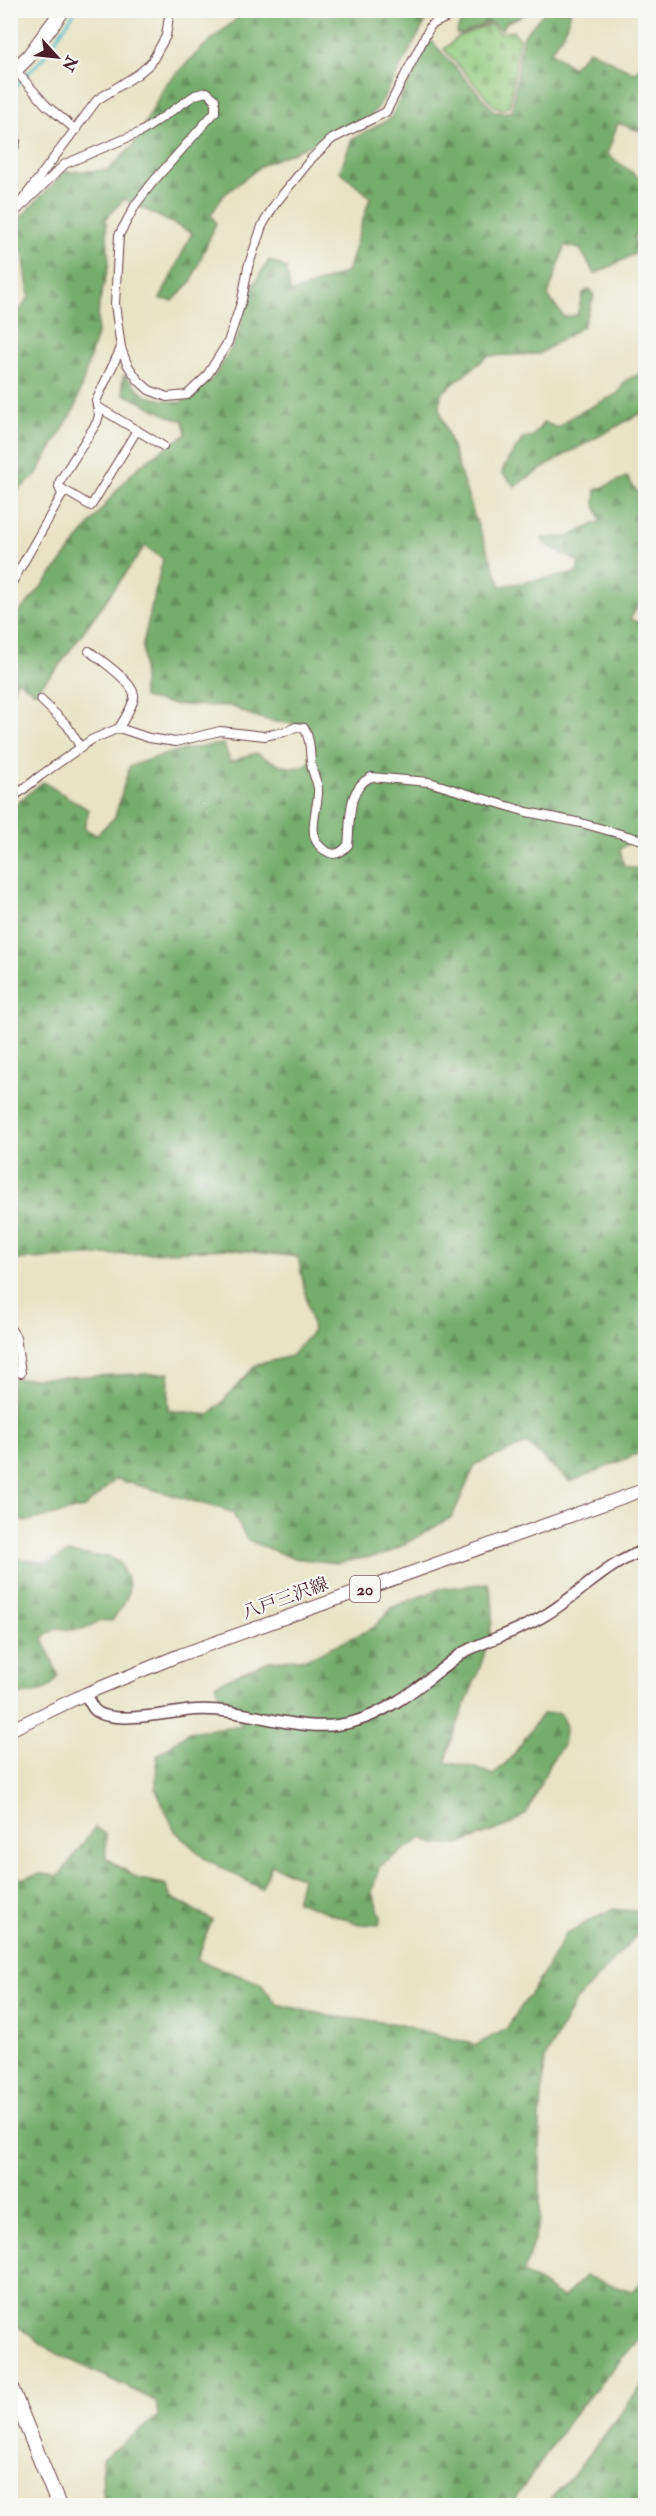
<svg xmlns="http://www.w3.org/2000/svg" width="656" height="2516" font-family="'IM FELL Double Pica','Noto Serif JP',serif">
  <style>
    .forest { fill: url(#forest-firs); stroke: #60664c; stroke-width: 1.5 }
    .cemetery { fill: url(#cemetery-stones); stroke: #6e7454; stroke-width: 1.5 }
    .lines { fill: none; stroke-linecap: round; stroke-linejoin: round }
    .stream { stroke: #52bfcc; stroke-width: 3 }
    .street-casing { stroke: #623c42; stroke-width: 10 }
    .secondary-casing { stroke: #623c42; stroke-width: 13 }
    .primary-casing { stroke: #623c42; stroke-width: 14 }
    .highway-casing { stroke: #623c42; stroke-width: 16 }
    .street { stroke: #fff; stroke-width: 8 }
    .secondary { stroke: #fff; stroke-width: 10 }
    .primary { stroke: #fff; stroke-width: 12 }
    .highway { stroke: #fff; stroke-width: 14 }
    .labels { text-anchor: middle; stroke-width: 4.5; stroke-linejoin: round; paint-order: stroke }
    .shield { fill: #f6f6f2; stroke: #7e6067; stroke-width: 1.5 }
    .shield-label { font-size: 16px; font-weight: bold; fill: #4a1f2b }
    .street-label { font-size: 18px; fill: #4a1f2b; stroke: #f6f6f2 }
  </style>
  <defs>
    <pattern id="forest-firs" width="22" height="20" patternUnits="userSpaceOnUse" patternTransform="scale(1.5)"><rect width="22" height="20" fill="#75ae6c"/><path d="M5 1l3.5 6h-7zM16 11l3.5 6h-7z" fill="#628d59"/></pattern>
    <pattern id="cemetery-stones" width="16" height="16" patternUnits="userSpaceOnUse" patternTransform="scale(1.5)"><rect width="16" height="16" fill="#92ca7d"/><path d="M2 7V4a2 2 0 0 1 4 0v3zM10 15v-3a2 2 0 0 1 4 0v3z" fill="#7fad6c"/></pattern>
  </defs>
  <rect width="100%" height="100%" fill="#f6f6f2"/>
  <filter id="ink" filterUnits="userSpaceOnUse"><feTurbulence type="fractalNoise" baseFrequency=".0167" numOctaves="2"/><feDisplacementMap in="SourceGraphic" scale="12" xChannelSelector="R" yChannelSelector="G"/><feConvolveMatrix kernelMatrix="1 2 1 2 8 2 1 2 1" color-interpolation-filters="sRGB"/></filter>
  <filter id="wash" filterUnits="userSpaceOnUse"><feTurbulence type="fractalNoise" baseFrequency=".008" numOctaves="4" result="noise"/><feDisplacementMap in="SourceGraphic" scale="24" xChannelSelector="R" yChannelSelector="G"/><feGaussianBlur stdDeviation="1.35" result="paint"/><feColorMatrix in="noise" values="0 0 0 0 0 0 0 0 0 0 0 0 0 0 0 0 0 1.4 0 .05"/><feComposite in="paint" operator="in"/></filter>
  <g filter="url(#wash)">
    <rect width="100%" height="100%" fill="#e8e3c4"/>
    <g class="forest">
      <path d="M246,11H437L427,19L379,106L371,115L308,146L264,164L224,195L211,215L216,223L191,282L173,301L160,299L192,233L124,199L106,219L109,264L99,304L97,334L75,408L36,475L11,496V323L29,297L23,252L18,245L11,244V227L65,172L108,170L133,146L166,84L204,46Z"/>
      <path d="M502,11H525L526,14L507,22L501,30L490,22L462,34H456L460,23L489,13Z"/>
      <path d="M545,11H571L564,33L551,51L572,68L589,50L635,73L645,60V122L640,131L618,123L607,154L645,182V215L634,238L639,252L595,274L580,249L565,246L548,296L564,317L577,315L583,293L590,289L594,296L583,326L539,354L488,356L441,394L440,410L474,515L501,586L577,573L579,562L545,544L542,538L568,537L601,521L595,506L596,490L627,477L638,493L635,526L641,551L642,600L630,619L640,623L645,635V842L629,843L620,849L624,866L646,870L645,987L639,990L638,1011L646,1017L645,1451L570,1482L527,1444L476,1464L452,1517L387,1554L337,1563L292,1558L247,1540L232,1512L116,1479L84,1508L24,1522L11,1512V1379L169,1373L168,1410L210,1415L256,1365L291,1356L313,1331L298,1257L227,1249L11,1260L10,815L13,806L43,782L89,810L84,828L96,835L115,817L129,767C160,754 190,747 224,744L230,762L256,753C273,762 293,774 310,762L313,745L309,725L276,722L252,716L231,706L175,705L143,698V643L163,559L145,546L56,670L34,692L17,680L11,695V620C55,577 88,522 130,475C145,459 168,447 186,434L183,420L175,419L124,394L122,383L124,375L146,396L179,403L193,395L214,377L237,338L251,289L269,260L286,268L291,293L347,272L370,197L340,171L352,139L390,119L430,39L495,112H512L522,38Z"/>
      <path d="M645,371V411L559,458L515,486L502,473C505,460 516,451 522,439L533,436L544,422L557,428L573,416L617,394L626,380Z"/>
      <path d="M68,1553L109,1557L120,1563L129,1584L128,1594L124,1604L112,1621C101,1619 93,1625 83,1629C75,1631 65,1629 57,1628L43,1638L58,1675C50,1695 29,1695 11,1694V1557L47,1563Z"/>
      <path d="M488,1583C490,1592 493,1602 493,1611C489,1665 457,1711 446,1762L477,1768L493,1775L511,1758L542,1714L560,1713L566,1726L563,1745L550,1763L527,1813L511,1824L458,1845L435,1844L422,1838L379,1867L372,1893L381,1916L379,1925L359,1924L296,1901L302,1878L272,1865L261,1889L204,1858L175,1831L156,1790L157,1756L188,1732L243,1725L220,1697L216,1684L269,1661L308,1658L373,1628L393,1607L439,1589Z"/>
      <path d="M95,1827L106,1835V1858L138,1879L165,1884L171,1897L212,1920L197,1960L260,1983L277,2004L330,2016L397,2024L476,2045L506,2029L541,1978L566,1933L612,1909L645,1912V1926L575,2002L545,2059L540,2120V2219L524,2273L563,2298L586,2276L632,2291L645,2279V2332L573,2415L511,2505H103L102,2459L158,2416L156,2401L54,2352L10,2321L11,1863L19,1879L41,1874L59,1876Z"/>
      <path d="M645,2382V2505H544L572,2477Z"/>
    </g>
    <path class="cemetery" d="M490,24L500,33L513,31L519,38L510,107L503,109L494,106L444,49L458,37Z"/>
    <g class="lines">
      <path class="stream" d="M10,92L43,58L76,10"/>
    </g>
  </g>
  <g filter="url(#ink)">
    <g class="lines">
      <g class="street-casing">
        <g id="street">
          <path d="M16,71L46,105L76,130"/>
          <path d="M10,127C18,135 18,145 10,153"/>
          <path d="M10,198L18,206"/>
          <path d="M21,202L97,100L138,74L151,63L166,36L170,10"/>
          <path d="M10,217L65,164L141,132L195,95L207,92L215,99V112L152,183L136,204L119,235L115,304L121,348L127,364L138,380L149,390L167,397L187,395L206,377L228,342L242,300L248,267L262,226L275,204L312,158L332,139L386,112L431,25L462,10"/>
          <path d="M98,407L163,446"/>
          <path d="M59,487L91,506L137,430"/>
          <path d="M10,586L62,495L59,487L60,481L97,422L99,415L96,401L121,348"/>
          <path d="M89,651C99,659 137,684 134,698C132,708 124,719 119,728"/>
          <path d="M41,700L67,725L81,748"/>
          <path d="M10,800L40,776L91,740L119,728L149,738L176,742L220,731L264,736L284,732L296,727L304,728C312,741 309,755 312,769C314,777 319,785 318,792C318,812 303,840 328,852C336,857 343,851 348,845C351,821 346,789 371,777L429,782L527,812L581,823L646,841"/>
          <path d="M10,1328L16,1337L21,1373"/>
        </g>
      </g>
      <g class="secondary-casing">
        <path id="secondary" d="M85,1694C88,1699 91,1705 94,1709C110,1727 173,1711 196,1710C249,1707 300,1736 353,1722C383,1714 411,1693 435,1674C445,1667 454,1658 464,1652C491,1638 521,1631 547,1614C580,1594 608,1562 646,1550"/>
      </g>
      <g class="primary-casing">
        <path id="primary" d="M10,1730L85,1694L180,1655L646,1489"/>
      </g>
      <g class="highway-casing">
        <g id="highway">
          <path d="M10,75L29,56L63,10"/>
          <path d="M10,2385L59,2506"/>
        </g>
      </g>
      <use href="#street" class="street"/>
      <use href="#secondary" class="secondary"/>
      <use href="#primary" class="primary"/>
      <use href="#highway" class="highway"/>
    </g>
  </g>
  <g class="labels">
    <rect class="shield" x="350" y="1576" width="30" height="26" rx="4.5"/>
    <g class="shield-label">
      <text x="365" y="1595">20</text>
    </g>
    <g class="street-label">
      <text transform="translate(285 1598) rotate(-20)" y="6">八戸三沢線</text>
    </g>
  </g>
  <rect width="656" height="2516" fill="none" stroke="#f6f6f2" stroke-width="36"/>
  <g transform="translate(57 57) rotate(117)" stroke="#f6f6f2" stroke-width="4.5" paint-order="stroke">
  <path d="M0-4.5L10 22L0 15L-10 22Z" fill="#4a1f2b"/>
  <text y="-9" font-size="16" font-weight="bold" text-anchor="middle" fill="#4a1f2b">N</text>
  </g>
</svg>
